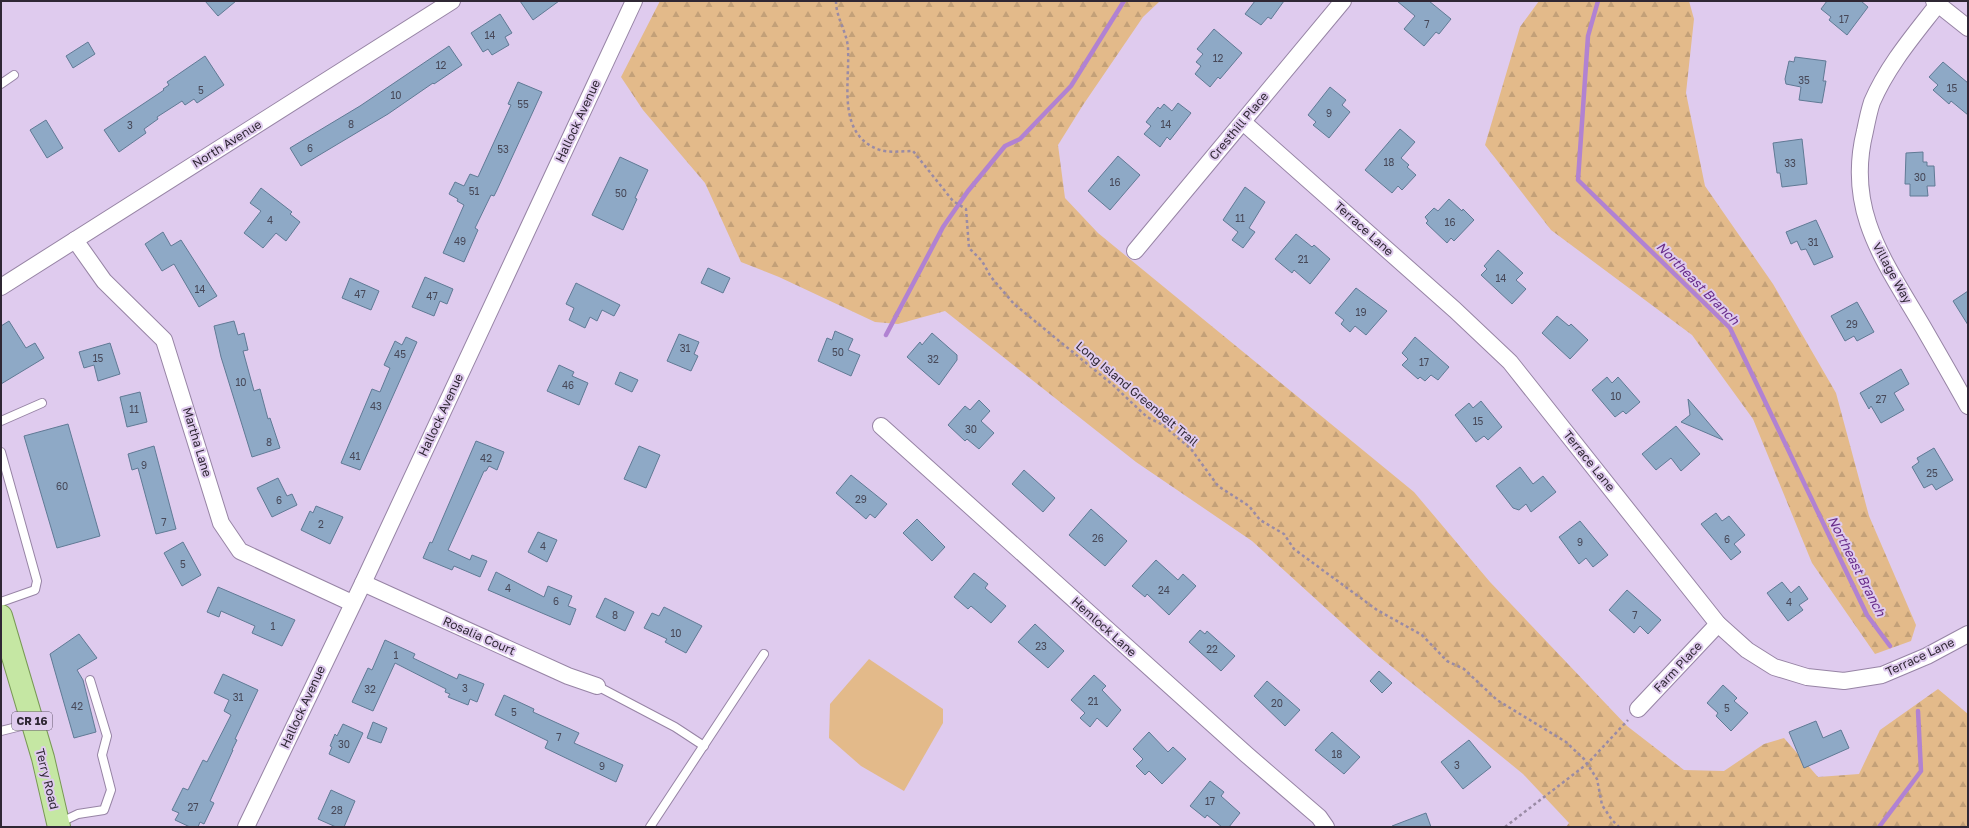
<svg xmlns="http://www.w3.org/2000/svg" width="1969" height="828" font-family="'Golos Text',sans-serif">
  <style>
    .forest { fill: url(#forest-firs) }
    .park { fill: #e3ba8a }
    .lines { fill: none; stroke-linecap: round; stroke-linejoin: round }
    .stream { stroke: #b182d2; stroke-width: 4.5 }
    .building { fill: #8ea9c6; stroke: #607a95 }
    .lane-casing { stroke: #9784a5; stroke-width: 10 }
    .street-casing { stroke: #9784a5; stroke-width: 18 }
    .primary-casing { stroke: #789954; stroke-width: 24 }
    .path { stroke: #9a8ba5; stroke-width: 2.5; stroke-dasharray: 3 3; stroke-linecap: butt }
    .lane { stroke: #fff; stroke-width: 8 }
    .street { stroke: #fff; stroke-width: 16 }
    .primary { stroke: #c5e7a3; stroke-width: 22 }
    .labels { text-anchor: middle; stroke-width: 4; stroke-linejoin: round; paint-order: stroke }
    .number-label { font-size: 10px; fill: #474858 }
    .shield { fill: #dfcbee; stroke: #64586c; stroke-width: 1 }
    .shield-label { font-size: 11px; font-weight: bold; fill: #2f2734 }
    .street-label { font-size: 12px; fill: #2f2734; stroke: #dfcbee }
    .water-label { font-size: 13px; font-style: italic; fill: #692d8b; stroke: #dfcbee }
  </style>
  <defs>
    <pattern id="forest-firs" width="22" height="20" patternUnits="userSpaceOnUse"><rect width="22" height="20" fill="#e3ba8a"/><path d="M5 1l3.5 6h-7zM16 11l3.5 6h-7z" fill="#c3a078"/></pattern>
  </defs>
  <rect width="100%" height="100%" fill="#dfcbee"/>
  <g class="forest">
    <path d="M660,1H1160L1143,17L1083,105L1058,145L1065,198L1098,233L1414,492L1490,582L1627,726L1684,770L1724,771L1764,744L1784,738L1818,777L1859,774L1880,730L1938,689L1968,714V827H1566L1569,823L1523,774L1375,653L1252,541L1136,462L945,311L898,324L875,322L779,277L741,262L705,183L643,110L621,77Z"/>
    <path d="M1539,1H1689L1694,19L1686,93L1705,186L1773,284L1836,393L1869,516L1916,625L1911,641L1875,654L1812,563L1753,419L1692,335L1551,230L1485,145L1520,27Z"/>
  </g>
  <path class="park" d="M869,659L943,709V723L904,791L861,766L829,738L830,704Z"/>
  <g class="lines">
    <g class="stream">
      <path d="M1598,1L1588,36L1578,180L1730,328L1867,615L1890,646"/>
      <path d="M886,335L943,227L968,191L1005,146L1020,139L1071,86L1124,1"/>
      <path d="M1879,827L1921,771L1918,711"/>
    </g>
  </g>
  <g class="building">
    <path d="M205,1H236L218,16Z"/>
    <path d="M520,1H559L533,20Z"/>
    <path d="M1255,1H1284L1271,19L1268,17L1261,25L1245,14Z"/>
    <path d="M1397,1H1429L1451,19L1439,34L1436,32L1424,46L1404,29L1415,16Z"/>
    <path d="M1827,1H1861L1868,7L1847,35L1829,20L1831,17L1821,9Z"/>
    <path d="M500,14L512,33L505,37L509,45L492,55L488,49L483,52L471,33Z"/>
    <path d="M1214,29L1242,53L1220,79L1218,77L1210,87L1195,74L1201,66L1196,62L1203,54L1197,49Z"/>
    <path d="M88,42L95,54L73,68L66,56Z"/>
    <path d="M449,46L462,65L434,84L433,83L388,114L301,166L290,148L360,106Z"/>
    <path d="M205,56L224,85L197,103L194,99L185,105L182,101L157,117L158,119L144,129L146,133L119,152L104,130L164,90L163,89L169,85L167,82Z"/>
    <path d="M1795,57L1826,61L1823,81H1826L1822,103L1799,100L1801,87L1786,84L1785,79L1789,61L1794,62Z"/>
    <path d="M1943,62L1968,83V115L1951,101L1949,104L1933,90L1938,85L1929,77Z"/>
    <path d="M518,82L542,92L497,190L494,196L491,195L475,228L478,230L464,262L443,253L464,205L457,201L458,199L449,194L455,182L464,186L470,174L478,177L511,105L508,104Z"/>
    <path d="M1330,87L1346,100L1342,105L1350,112L1329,138L1313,125L1316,122L1308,115Z"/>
    <path d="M1178,103L1191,113L1170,140L1167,137L1160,147L1144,134L1151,126L1146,122L1158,107L1160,109L1164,104L1172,111Z"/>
    <path d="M46,120L63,148L47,158L30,130Z"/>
    <path d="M1400,129L1415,142L1401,158L1409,165L1407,167L1416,175L1402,190L1398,186L1392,193L1365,170Z"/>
    <path d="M1802,139L1807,184L1782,187L1780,173H1777L1773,143Z"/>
    <path d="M1923,152V162H1927V166H1934L1935,186H1927L1928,196H1910V184H1905L1906,153Z"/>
    <path d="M1118,156L1140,175L1110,210L1088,191Z"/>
    <path d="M620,157L648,170L635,198L637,199L623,230L592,215Z"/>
    <path d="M1245,187L1265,202L1249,228L1255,232L1243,248L1232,240L1238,232L1223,220Z"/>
    <path d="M261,188L292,212L290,214L300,222L286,241L276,233L263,248L244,233L261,211L250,203Z"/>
    <path d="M1449,199L1462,211L1463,209L1474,220L1454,241L1451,238L1447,243L1426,223L1428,221L1425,217L1434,208L1438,211Z"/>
    <path d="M1816,220L1833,257L1814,265L1806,249L1801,250L1797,241L1791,244L1786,232Z"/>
    <path d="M163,232L171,246L181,240L217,296L199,307L174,264L162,271L145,244Z"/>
    <path d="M1296,234L1312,247L1314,245L1330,259L1310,284L1294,270L1292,273L1275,259Z"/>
    <path d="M1498,250L1523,273L1516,280L1526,289L1512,304L1481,275L1487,269L1484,266Z"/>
    <path d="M708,268L730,278L723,293L701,283Z"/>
    <path d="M425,277L453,289L447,304L440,301L434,316L412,307Z"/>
    <path d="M350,278L379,291L371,310L342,298Z"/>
    <path d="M576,283L620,305L614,316L602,310L597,321L590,317L585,328L569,320L574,308L566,304Z"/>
    <path d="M1356,288L1387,311L1366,335L1355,326L1350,332L1341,324L1344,320L1335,313Z"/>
    <path d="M1968,291V325L1953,301Z"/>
    <path d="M1857,302L1874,332L1857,341L1854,336L1845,341L1831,316Z"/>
    <path d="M1557,316L1569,326L1571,324L1588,340L1570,359L1542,333Z"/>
    <path d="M9,321L26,348L35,343L44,358L1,384V326Z"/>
    <path d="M234,321L238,335L244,333L248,350L243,351L254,391L260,389L268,419L270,418L280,448L252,457L221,357L214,326Z"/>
    <path d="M835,331L853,339L848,350L860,355L851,376L818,361L827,338L832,340Z"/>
    <path d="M932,333L957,355V360L939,385L907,357L920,342L922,345Z"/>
    <path d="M679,334L699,342L694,354L698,356L691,371L667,361Z"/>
    <path d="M406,337L417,342L360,470L341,463L372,389L380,392L390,368L384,365L395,341L402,345Z"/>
    <path d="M1415,337L1449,367L1438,380L1431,375L1425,381L1420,377L1418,379L1402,365L1408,359L1402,353Z"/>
    <path d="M110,343L120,374L98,381L94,365L84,368L79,352Z"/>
    <path d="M559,365L574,372L572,376L588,383L579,405L547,391Z"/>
    <path d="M1901,369L1909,384L1894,393L1904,410L1881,423L1871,406L1869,409L1860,393Z"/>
    <path d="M620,372L638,380L632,392L615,384Z"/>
    <path d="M1607,377L1612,383L1618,377L1640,402L1626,414L1623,411L1615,417L1592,390Z"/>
    <path d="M140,392L147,422L127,427L120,397Z"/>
    <path d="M1688,399L1701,414L1723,440L1681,422L1690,415Z"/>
    <path d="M979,400L990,411L981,421L994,433L979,449L967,439L965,441L948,425L965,406L970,410Z"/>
    <path d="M1481,401L1502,427L1488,440L1484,436L1476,442L1455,415L1469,403L1473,408Z"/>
    <path d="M68,424L100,536L57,548L24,436Z"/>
    <path d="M1676,426L1700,454L1681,471L1671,458L1656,470L1642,454Z"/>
    <path d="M476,441L504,452L497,470L489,466L486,471H484L448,550L470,560L472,555L487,561L480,577L454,566L452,570L423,558L430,542L432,543Z"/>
    <path d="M154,446L176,529L156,534L138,468L132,470L128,454Z"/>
    <path d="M639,446L660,455L646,488L624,479Z"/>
    <path d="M1934,448L1953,480L1936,490L1932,484L1924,488L1912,467L1919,462L1917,458Z"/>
    <path d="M1520,467L1533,484L1543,476L1556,492L1531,512L1526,504L1519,510L1513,508L1496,486Z"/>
    <path d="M1024,470L1055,498L1043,512L1012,484Z"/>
    <path d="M851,475L887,504L875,518L870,514L866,519L836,493Z"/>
    <path d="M278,478L287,496L292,494L297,505L272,517L257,488Z"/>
    <path d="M316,506L343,517L330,544L301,530L310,511L313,513Z"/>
    <path d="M1091,509L1127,541L1105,566L1069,535Z"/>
    <path d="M1716,513L1722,521L1729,516L1745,535L1734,544L1741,552L1731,560L1701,524Z"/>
    <path d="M917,519L945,547L932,561L903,533Z"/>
    <path d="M1580,521L1608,555L1593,567L1586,558L1579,564L1559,537Z"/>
    <path d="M538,532L557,540L547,562L528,552Z"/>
    <path d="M183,542L201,575L182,586L164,553Z"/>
    <path d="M1156,560L1178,580L1183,574L1196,586L1169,615L1147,594L1145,597L1132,586Z"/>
    <path d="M496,572L544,597L548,586L572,596L568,606L576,609L570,625L488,590Z"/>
    <path d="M974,573L988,584L985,588L1006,606L991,623L971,606L968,609L954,597Z"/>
    <path d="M1782,582L1791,593L1799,586L1808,599L1799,605L1803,610L1788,621L1767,593Z"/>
    <path d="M218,587L295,620L282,646L252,633L255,626L221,611L219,617L207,612Z"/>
    <path d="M1627,590L1661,620L1648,634L1640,626L1634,633L1609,610Z"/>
    <path d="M605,598L634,612L625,631L596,617Z"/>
    <path d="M664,607L702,626L686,653L665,642L667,639L644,628L652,613L659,616Z"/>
    <path d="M1035,624L1064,651L1048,668L1018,642Z"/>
    <path d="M1200,630L1205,634L1207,631L1235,656L1221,671L1189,642Z"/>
    <path d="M79,634L97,658L77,670L83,680L96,732L74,738L50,654Z"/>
    <path d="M385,640L415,654L413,658L457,679L459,674L484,684L477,702L470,699L468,705L448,697L450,694L445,692L446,689L395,663L373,711L352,702L368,668L372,670Z"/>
    <path d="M1379,671L1392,683L1382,693L1370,681Z"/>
    <path d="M223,674L258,690L235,739L237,740L232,750H233L210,801L214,803L204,824L200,822L198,827H190L175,820L179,813L172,810L183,788L188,790L203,760L207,762L231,715L224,711L229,700L214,693Z"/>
    <path d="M1094,675L1106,686L1102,690L1121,710L1107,727L1097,718L1090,727L1080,718L1085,713L1071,700Z"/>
    <path d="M1267,681L1300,710L1285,726L1254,696Z"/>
    <path d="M1723,685L1737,698L1734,701L1748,713L1731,731L1716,716L1718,713L1707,703Z"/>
    <path d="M504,695L534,709L533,712L579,733L574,743L623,765L616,782L545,748L548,741L495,715Z"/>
    <path d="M1816,721L1823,738L1841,730L1849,748L1804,768L1789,732Z"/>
    <path d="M373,722L387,728L381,743L367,738Z"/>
    <path d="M343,724L363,733L349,763L329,754L332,747L330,746L335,734L337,736Z"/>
    <path d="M1149,732L1168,752L1173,747L1186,759L1162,784L1149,771L1145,775L1136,766L1143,759L1133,749Z"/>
    <path d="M1332,732L1360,757L1344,774L1315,750Z"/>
    <path d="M1469,740L1491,767L1463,789L1441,762Z"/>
    <path d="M1210,781L1224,792L1221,796L1240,813L1229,827H1222L1207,815L1205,818L1190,806Z"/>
    <path d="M331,790L355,801L344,827H336L318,819Z"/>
    <path d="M1426,813L1431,827H1392V826Z"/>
  </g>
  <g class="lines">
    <g class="lane-casing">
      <g id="lane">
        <path d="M1,84L14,75"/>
        <path d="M1,421L42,403"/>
        <path d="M1,452L37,581L35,590L1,602"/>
        <path d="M597,686L675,727L704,746"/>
        <path d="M1,731L33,723"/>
        <path d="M59,823L78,814L104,810L111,790L102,755L107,736L90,680"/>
        <path d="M650,827L764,654"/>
      </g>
    </g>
    <g class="street-casing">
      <g id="street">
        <path d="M1934,1L1968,28"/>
        <path d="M1938,4C1914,35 1888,65 1872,102C1869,111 1867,121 1865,131C1845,211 1885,262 1923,327C1938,353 1953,379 1968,406"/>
        <path d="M1243,122L1455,310L1510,362L1718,624L1747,650L1774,667L1807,677L1844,681L1882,675L1927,656L1968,634"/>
        <path d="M75,240L104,281L164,340L221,523L240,551L352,603"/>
        <path d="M1135,251L1343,1"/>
        <path d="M1,287L452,1"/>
        <path d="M881,426L1247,755L1319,817L1326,827"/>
        <path d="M363,583L568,676L597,686"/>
        <path d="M1638,709L1718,624"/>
        <path d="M246,827L363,583L634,1"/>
      </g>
    </g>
    <g class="primary-casing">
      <path id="primary" d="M1,616L43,758L59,827"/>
    </g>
    <g class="path">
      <path d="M836,1C836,18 847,32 848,48C850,83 836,135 880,150C889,153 903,151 913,151L953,201L966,209L969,248L982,261L991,277L1014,304L1113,385L1147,417L1163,425L1191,449L1218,486L1249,506L1260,520L1284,534L1294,549L1377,610L1422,635L1447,661L1464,669L1497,700L1566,742L1584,759L1597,779L1602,805L1612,820L1619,827"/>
      <path d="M1505,827L1587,764L1628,720"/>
    </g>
    <use href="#lane" class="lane"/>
    <use href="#street" class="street"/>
    <use href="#primary" class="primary"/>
  </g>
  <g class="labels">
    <g class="number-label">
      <text x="1844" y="23">17</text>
      <text x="1427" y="28">7</text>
      <text x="490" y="39">14</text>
      <text x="1218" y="62">12</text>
      <text x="441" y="69">12</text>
      <text x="1804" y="84">35</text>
      <text x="1952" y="92">15</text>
      <text x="201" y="94">5</text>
      <text x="396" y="99">10</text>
      <text x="523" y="108">55</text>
      <text x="1329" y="117">9</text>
      <text x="351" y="128">8</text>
      <text x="1166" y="128">14</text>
      <text x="130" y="129">3</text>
      <text x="310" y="152">6</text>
      <text x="503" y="153">53</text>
      <text x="1389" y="166">18</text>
      <text x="1790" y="167">33</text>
      <text x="1920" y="181">30</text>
      <text x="1115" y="186">16</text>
      <text x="474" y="195">51</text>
      <text x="621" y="197">50</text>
      <text x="1240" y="222">11</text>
      <text x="270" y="224">4</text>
      <text x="1450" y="226">16</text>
      <text x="460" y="245">49</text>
      <text x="1813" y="246">31</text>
      <text x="1303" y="263">21</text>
      <text x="1501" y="282">14</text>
      <text x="200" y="293">14</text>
      <text x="360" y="298">47</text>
      <text x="432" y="300">47</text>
      <text x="1361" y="316">19</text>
      <text x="1852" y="328">29</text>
      <text x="685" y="352">31</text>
      <text x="838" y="356">50</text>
      <text x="400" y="358">45</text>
      <text x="98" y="362">15</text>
      <text x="933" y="363">32</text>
      <text x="1424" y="366">17</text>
      <text x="241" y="386">10</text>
      <text x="568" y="389">46</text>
      <text x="1616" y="400">10</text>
      <text x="1881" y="403">27</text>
      <text x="376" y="410">43</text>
      <text x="134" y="413">11</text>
      <text x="1478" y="425">15</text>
      <text x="971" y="433">30</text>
      <text x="269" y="446">8</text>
      <text x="355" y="460">41</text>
      <text x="486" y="462">42</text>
      <text x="144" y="469">9</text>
      <text x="1932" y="477">25</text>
      <text x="62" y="490">60</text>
      <text x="861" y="503">29</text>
      <text x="279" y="504">6</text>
      <text x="164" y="526">7</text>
      <text x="321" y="528">2</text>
      <text x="1098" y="542">26</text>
      <text x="1727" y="543">6</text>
      <text x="1580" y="546">9</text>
      <text x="543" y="550">4</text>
      <text x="183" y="568">5</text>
      <text x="508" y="592">4</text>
      <text x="1164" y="594">24</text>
      <text x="556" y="605">6</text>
      <text x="1789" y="606">4</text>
      <text x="615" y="619">8</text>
      <text x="1635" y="619">7</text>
      <text x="273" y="630">1</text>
      <text x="676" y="637">10</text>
      <text x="1041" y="650">23</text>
      <text x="1212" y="653">22</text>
      <text x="396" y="659">1</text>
      <text x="465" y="692">3</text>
      <text x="370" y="693">32</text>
      <text x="238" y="701">31</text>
      <text x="1093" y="705">21</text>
      <text x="1277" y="707">20</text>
      <text x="77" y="710">42</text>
      <text x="1727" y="712">5</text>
      <text x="514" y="716">5</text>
      <text x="559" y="741">7</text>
      <text x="344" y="748">30</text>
      <text x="1337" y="758">18</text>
      <text x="1457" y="769">3</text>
      <text x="602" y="770">9</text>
      <text x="1210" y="805">17</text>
      <text x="193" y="811">27</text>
      <text x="337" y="814">28</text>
    </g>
    <rect class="shield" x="12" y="712" width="40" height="18" rx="3"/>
    <g class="shield-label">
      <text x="32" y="725">CR 16</text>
    </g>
    <g class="street-label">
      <text transform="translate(578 121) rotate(-65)" y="4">Hallock Avenue</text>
      <text transform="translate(1239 126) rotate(-50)" y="4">Cresthill Place</text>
      <text transform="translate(227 144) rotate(-32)" y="4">North Avenue</text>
      <text transform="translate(1364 229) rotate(42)" y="4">Terrace Lane</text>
      <text transform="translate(1892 273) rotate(61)" y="4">Village Way</text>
      <text transform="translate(1137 394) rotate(40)" y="4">Long Island Greenbelt Trail</text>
      <text transform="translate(441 415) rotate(-65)" y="4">Hallock Avenue</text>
      <text transform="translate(197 442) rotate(73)" y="4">Martha Lane</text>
      <text transform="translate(1589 461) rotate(51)" y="4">Terrace Lane</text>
      <text transform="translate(1104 627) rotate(42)" y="4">Hemlock Lane</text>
      <text transform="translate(479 636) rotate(24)" y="4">Rosalia Court</text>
      <text transform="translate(1920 657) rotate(-25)" y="4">Terrace Lane</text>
      <text transform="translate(1678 667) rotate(-47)" y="4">Farm Place</text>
      <text transform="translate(303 707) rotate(-65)" y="4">Hallock Avenue</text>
      <text transform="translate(47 779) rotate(76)" y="4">Terry Road</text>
    </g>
    <g class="water-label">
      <text transform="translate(1698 283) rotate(45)" y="5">Northeast Branch</text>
      <text transform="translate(1857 566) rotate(63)" y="5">Northeast Branch</text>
    </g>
  </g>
  <rect width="1969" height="828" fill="none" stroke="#2f2734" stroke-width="4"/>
</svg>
